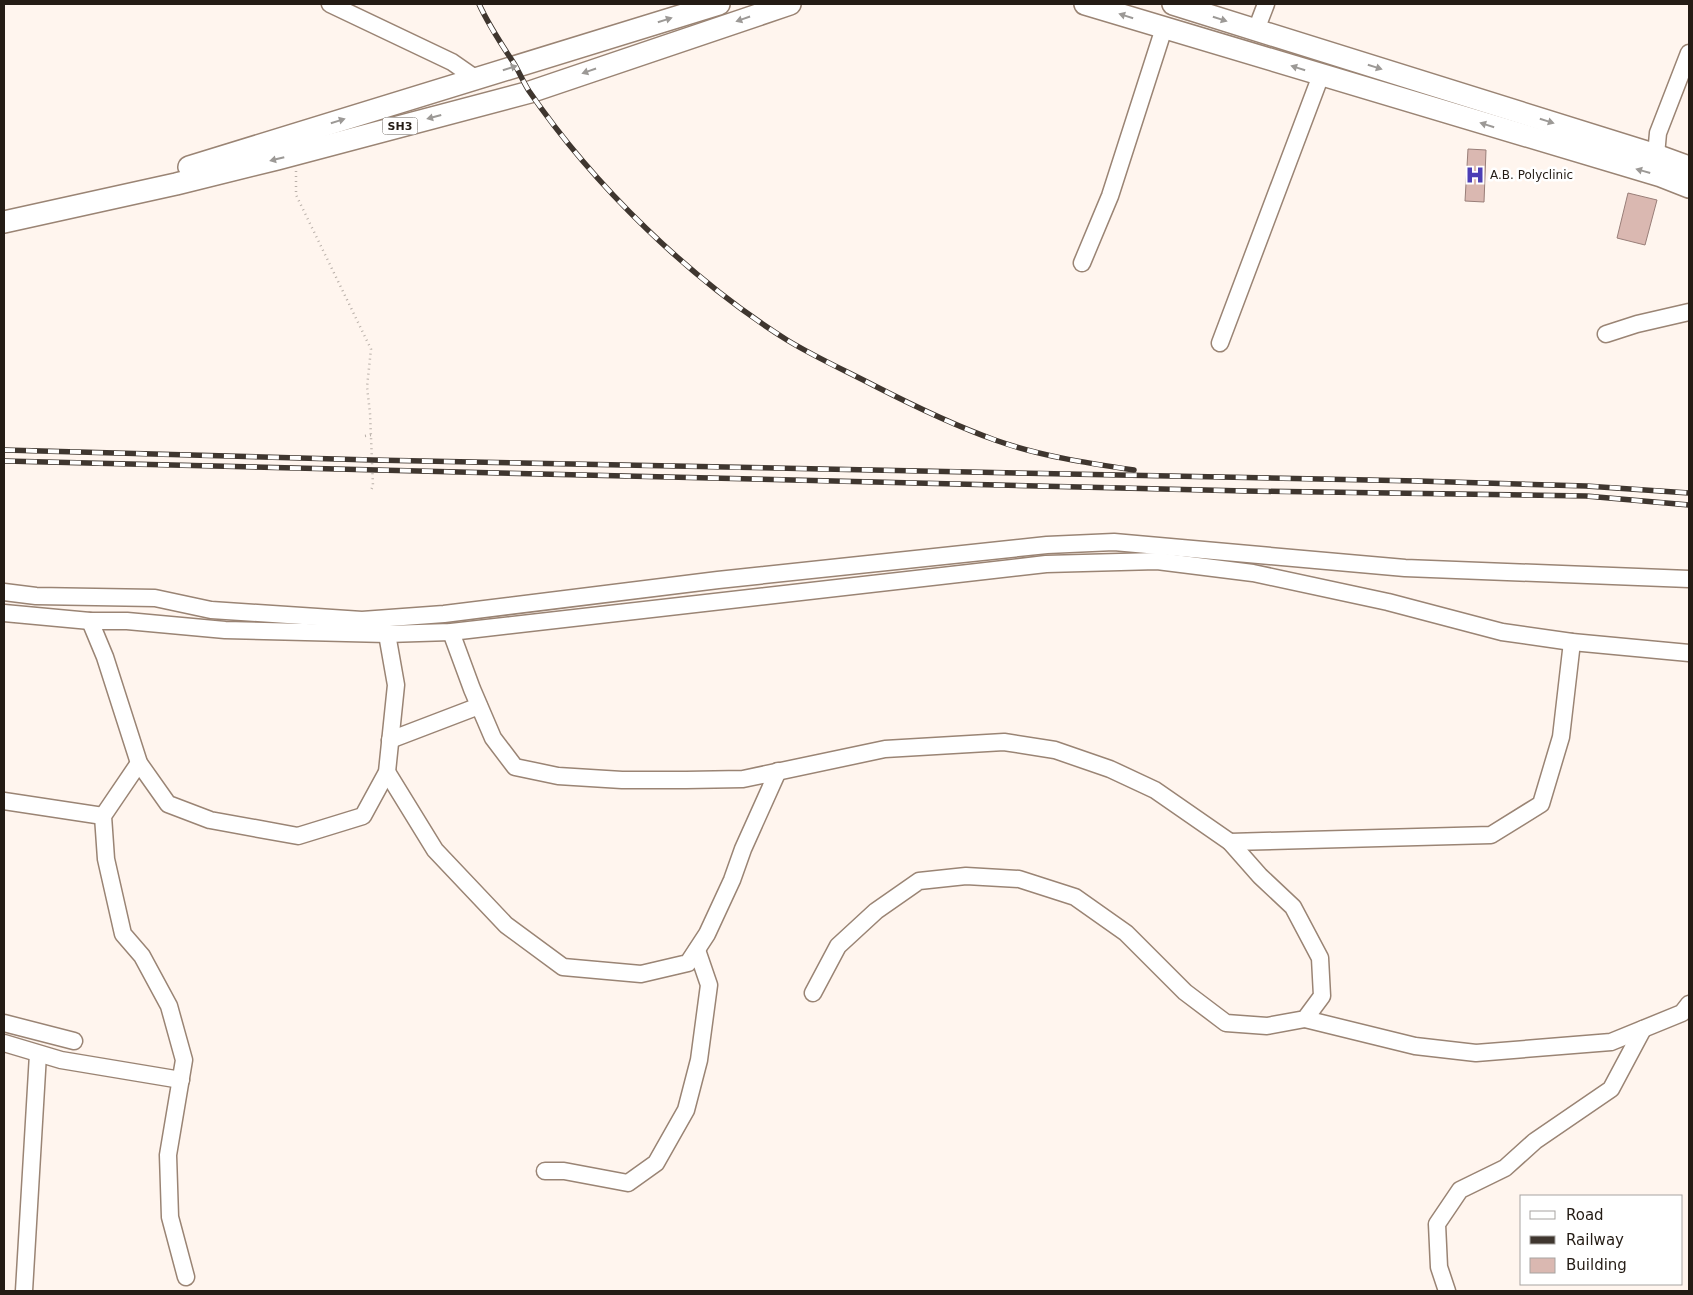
<svg xmlns="http://www.w3.org/2000/svg" width="1693" height="1295" font-family="'DejaVu Sans',sans-serif">
  <style>
    .building { fill: #dab8b1; stroke: #997e78 }
    .lines { fill: none; stroke-linecap: round; stroke-linejoin: round }
    .minor-casing { stroke: #9a8474; stroke-width: 19 }
    .major-casing { stroke: #9a8474; stroke-width: 24 }
    .path { stroke: #bab1aa; stroke-width: 2.5; stroke-dasharray: 1 4; stroke-linecap: butt }
    .minor { stroke: #fff; stroke-width: 16 }
    .major { stroke: #fff; stroke-width: 21 }
    .rail-casing { stroke: #3f362f; stroke-width: 5.5 }
    .rail { stroke: #fff; stroke-width: 4; stroke-dasharray: 11; stroke-linecap: butt }
    .oneway { fill: #9c9996 }
    .labels { text-anchor: middle; stroke-width: 5; stroke-linejoin: round; paint-order: stroke }
    .shield { fill: #fff; stroke: #66605b; stroke-width: 1 }
    .shield-label { font-size: 11px; font-weight: bold; fill: #241c15 }
    .poi-label { font-size: 12px; fill: #241c15; stroke: #fff; text-anchor: start }
  </style>
  <rect width="100%" height="100%" fill="#fff5ee"/>
  <g class="building">
    <path d="M1468,149L1486,150L1484,202L1465,201Z"/>
    <path d="M1628,193L1657,200L1645,245L1617,238Z"/>
  </g>
  <g class="lines">
    <g class="minor-casing">
      <g id="minor">
        <path d="M330,4L452,62L475,78"/>
        <path d="M1256,30L1266,4"/>
        <path d="M1656,155L1658,133L1689,53"/>
        <path d="M1082,263L1110,196L1164,28"/>
        <path d="M1606,334L1637,324L1689,312"/>
        <path d="M1220,343L1321,75"/>
        <path d="M4,592L36,596L155,598L211,610L362,620L444,614L718,580L1047,545L1114,542L1405,568L1689,579"/>
        <path d="M4,613L90,621H127L225,630L387,634L451,632L1046,564L1157,561L1253,573L1388,602L1502,632L1572,642L1689,653"/>
        <path d="M90,621L105,657L139,763L168,804L210,820L298,836L363,816L387,772L396,685L387,634"/>
        <path d="M451,632L472,689L493,738L515,767L558,776L622,780H686L743,779L885,749L1004,742L1055,750L1110,769L1155,790L1230,842L1260,876L1293,907L1320,958L1322,996L1305,1019L1267,1026L1226,1023L1185,992L1126,933L1075,897L1019,879L966,876L919,881L876,911L838,946L813,993"/>
        <path d="M390,740L479,706"/>
        <path d="M139,763L103,816L106,859L123,934L142,956L169,1006L184,1060L168,1155L170,1217L186,1277"/>
        <path d="M387,772L435,850L506,925L563,967L641,974L688,963L707,934L732,880L743,849L778,771"/>
        <path d="M4,801L103,816"/>
        <path d="M1230,842L1491,835L1541,804L1561,737L1572,642"/>
        <path d="M1305,1019L1415,1046L1476,1053L1611,1042L1682,1013L1689,1004"/>
        <path d="M4,1023L74,1041"/>
        <path d="M4,1043L61,1060L181,1080"/>
        <path d="M545,1171H564L628,1183L656,1163L686,1110L699,1060L709,985L697,950"/>
        <path d="M24,1291L38,1054"/>
        <path d="M1447,1291L1439,1267L1437,1224L1460,1190L1505,1168L1535,1141L1611,1089L1643,1029"/>
      </g>
    </g>
    <g class="major-casing">
      <g id="major">
        <path d="M1085,4L1661,176L1689,187"/>
        <path d="M1173,4L1656,155L1689,167"/>
        <path d="M189,167L719,4"/>
        <path d="M4,222L176,184L277,159L530,92L790,4"/>
      </g>
    </g>
    <g class="path">
      <path d="M296,171V195L371,349L367,387L370,413L373,486L370,492"/>
      <path d="M365,436L371,435"/>
    </g>
    <use href="#minor" class="minor"/>
    <use href="#major" class="major"/>
    <g class="rail-casing">
      <g id="rail">
        <path d="M479,4C489,26 502,45 515,65C520,74 524,83 529,91C594,186 690,279 787,340C815,357 844,370 873,385C912,405 953,425 995,440C1040,456 1087,463 1134,470"/>
        <path d="M4,450L372,460L1418,481L1586,486L1689,493"/>
        <path d="M4,461L1246,491L1586,496L1689,505"/>
      </g>
    </g>
    <use href="#rail" class="rail"/>
  </g>
  <defs><path id="oneway-solid" d="M-6-.8H1V-3.2L6.5 0L1 3.2V.8H-6Z" transform="scale(1.25)"/></defs>
  <g class="oneway">
    <use href="#oneway-solid" transform="translate(1126 16) rotate(-163)"/>
    <use href="#oneway-solid" transform="translate(743 19) rotate(161)"/>
    <use href="#oneway-solid" transform="translate(1220 19) rotate(18)"/>
    <use href="#oneway-solid" transform="translate(665 20) rotate(-17)"/>
    <use href="#oneway-solid" transform="translate(1375 67) rotate(17)"/>
    <use href="#oneway-solid" transform="translate(510 68) rotate(-17)"/>
    <use href="#oneway-solid" transform="translate(1298 68) rotate(-163)"/>
    <use href="#oneway-solid" transform="translate(589 71) rotate(161)"/>
    <use href="#oneway-solid" transform="translate(434 117) rotate(165)"/>
    <use href="#oneway-solid" transform="translate(338 121) rotate(-17)"/>
    <use href="#oneway-solid" transform="translate(1547 121) rotate(17)"/>
    <use href="#oneway-solid" transform="translate(1487 125) rotate(-163)"/>
    <use href="#oneway-solid" transform="translate(277 159) rotate(166)"/>
    <use href="#oneway-solid" transform="translate(1643 171) rotate(-164)"/>
  </g>
  <defs>
    <g id="hospital-bare" transform="scale(1.5)"><path d="M-5-5h3v3.5h4V-5h3V5h-3V1.5h-4V5h-3Z" fill="#4c3eb5" stroke="#fff" stroke-width="2.5" paint-order="stroke"/></g>
  </defs>
  <g fill-rule="evenodd">
    <use href="#hospital-bare" x="1475" y="175"/>
  </g>
  <g class="labels">
    <rect class="shield" x="382.5" y="117.5" width="35" height="17" rx="4"/>
    <g class="shield-label">
      <text x="400" y="130">SH3</text>
    </g>
    <g class="poi-label">
      <text x="1490" y="179">A.B. Polyclinic</text>
    </g>
  </g>
  <rect width="1693" height="1295" fill="none" stroke="#241c15" stroke-width="10"/>
  <rect x="1520" y="1195" width="162" height="90" fill="#ffffff" stroke="#a7a4a1"/>
  <rect x="1530" y="1211" width="25" height="8" fill="#ffffff" stroke="#a7a4a1"/>
  <text x="1566" y="1220" font-size="15" fill="#241c15">Road</text>
  <rect x="1530" y="1236" width="25" height="8" fill="#3f362f" stroke="#a7a4a1"/>
  <text x="1566" y="1245" font-size="15" fill="#241c15">Railway</text>
  <rect x="1530" y="1258" width="25" height="15" fill="#dab8b1" stroke="#a7a4a1"/>
  <text x="1566" y="1270" font-size="15" fill="#241c15">Building</text>
</svg>
